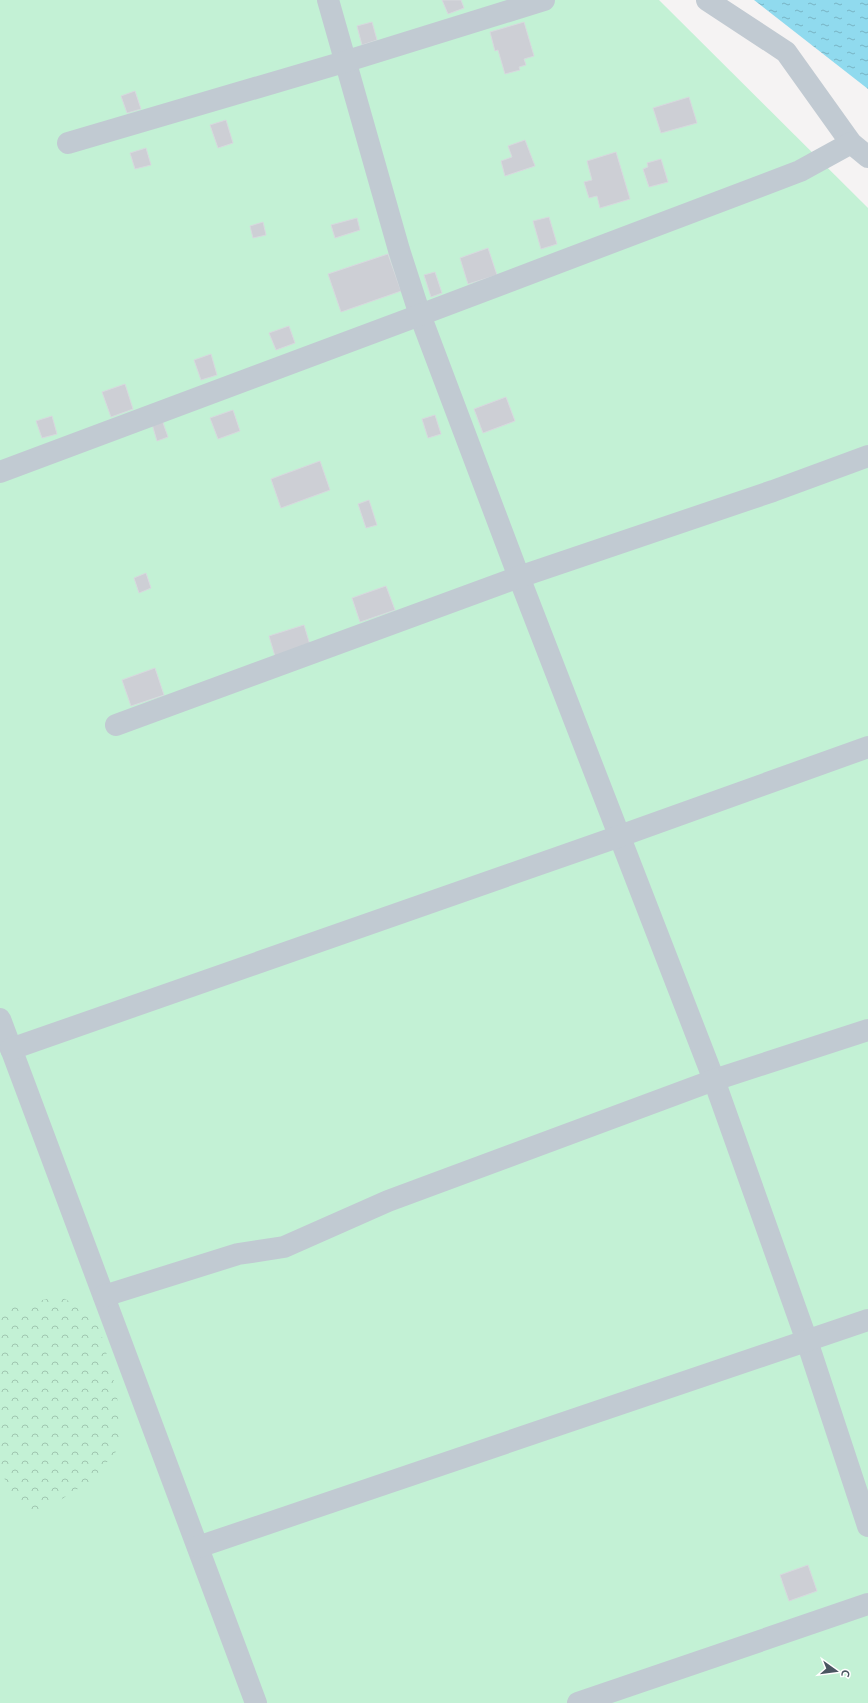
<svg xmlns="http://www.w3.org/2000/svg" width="868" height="1703" font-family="Ubuntu,sans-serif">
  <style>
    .green { fill: #c3f1d5 }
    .forest { fill: url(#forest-crowns) }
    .water { fill: url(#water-ripples) }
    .building { fill: #cdcfd5; stroke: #d7d9de }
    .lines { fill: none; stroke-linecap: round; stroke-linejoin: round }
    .minor { stroke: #c1cad2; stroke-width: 22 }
  </style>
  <defs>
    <pattern id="forest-crowns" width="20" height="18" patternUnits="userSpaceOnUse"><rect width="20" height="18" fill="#c3f1d5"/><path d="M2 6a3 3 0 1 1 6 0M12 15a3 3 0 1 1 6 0" fill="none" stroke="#a0c6b0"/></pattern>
    <pattern id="water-ripples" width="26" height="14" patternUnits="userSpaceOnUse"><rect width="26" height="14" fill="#90daee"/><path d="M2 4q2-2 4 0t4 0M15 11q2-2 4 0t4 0" fill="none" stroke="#78b4c4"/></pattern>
  </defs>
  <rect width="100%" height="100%" fill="#f5f3f3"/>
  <path class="green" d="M0,0H659L868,208V1703H0Z"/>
  <path class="forest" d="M60,1296L97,1318L117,1393L120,1447L92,1480L38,1514L15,1499L0,1470V1310Z"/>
  <path class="water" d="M754,0H868V89Z"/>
  <g class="building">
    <path d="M442,0H461L464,8L448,14Z"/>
    <path d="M372,22L377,40L362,45L357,26Z"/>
    <path d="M524,22L534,56L524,59L526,65L519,67L520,70L505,74L498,50L495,51L490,32Z"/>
    <path d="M135,91L141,109L127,113L121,96Z"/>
    <path d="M689,97L697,123L661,133L653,108Z"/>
    <path d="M226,120L233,143L218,148L210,125Z"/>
    <path d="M525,140L535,166L505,176L501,161L512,157L508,146Z"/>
    <path d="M146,148L151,165L135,169L130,153Z"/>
    <path d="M616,152L630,199L600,208L597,196L589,198L584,182L592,180L587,161Z"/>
    <path d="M661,159L668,182L649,187L643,169L648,167L647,163Z"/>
    <path d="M549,217L557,244L541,249L533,221Z"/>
    <path d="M357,218L360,230L335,238L331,225Z"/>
    <path d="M263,222L266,235L253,238L250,226Z"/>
    <path d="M488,248L497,275L468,284L460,258Z"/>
    <path d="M388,254L401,291L341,312L328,274Z"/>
    <path d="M435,272L442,293L431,297L424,275Z"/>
    <path d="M289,326L295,343L276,350L269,333Z"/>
    <path d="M211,354L217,375L201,380L194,360Z"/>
    <path d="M125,384L133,409L111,417L102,392Z"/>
    <path d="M506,397L515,421L483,433L474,409Z"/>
    <path d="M233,410L240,431L218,439L210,418Z"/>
    <path d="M435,415L441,434L428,438L422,419Z"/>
    <path d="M52,416L57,434L42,438L36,421Z"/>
    <path d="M162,420L168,437L157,441L152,424Z"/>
    <path d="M320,461L330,490L281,508L271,479Z"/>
    <path d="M369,500L377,525L366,528L358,504Z"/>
    <path d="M146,573L151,588L139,593L134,578Z"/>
    <path d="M386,586L395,610L360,622L352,598Z"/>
    <path d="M304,625L310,645L275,656L269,636Z"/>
    <path d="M155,668L164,695L131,706L122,680Z"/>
    <path d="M808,1565L817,1591L789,1601L780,1575Z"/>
  </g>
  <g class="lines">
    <g class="minor">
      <path d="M328,0L399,250L420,315L519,577L714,1080L807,1341L868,1526"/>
      <path d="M707,0L786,52L851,143L868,157"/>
      <path d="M68,143L344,62L544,0"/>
      <path d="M0,472L420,315L800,171L851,143"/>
      <path d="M116,725L519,577L773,491L868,456"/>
      <path d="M0,1019L256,1703"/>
      <path d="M11,1049L620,836L868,747"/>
      <path d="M104,1296L238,1254L284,1247L388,1201L714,1080L868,1030"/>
      <path d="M198,1547L868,1320"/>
      <path d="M578,1703L868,1604"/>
    </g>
  </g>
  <g transform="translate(836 1671) rotate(104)" stroke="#ffffff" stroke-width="3" paint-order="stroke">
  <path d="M0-3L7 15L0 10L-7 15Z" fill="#4a5661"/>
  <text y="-6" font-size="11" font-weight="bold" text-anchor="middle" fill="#4a5661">С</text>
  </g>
</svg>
